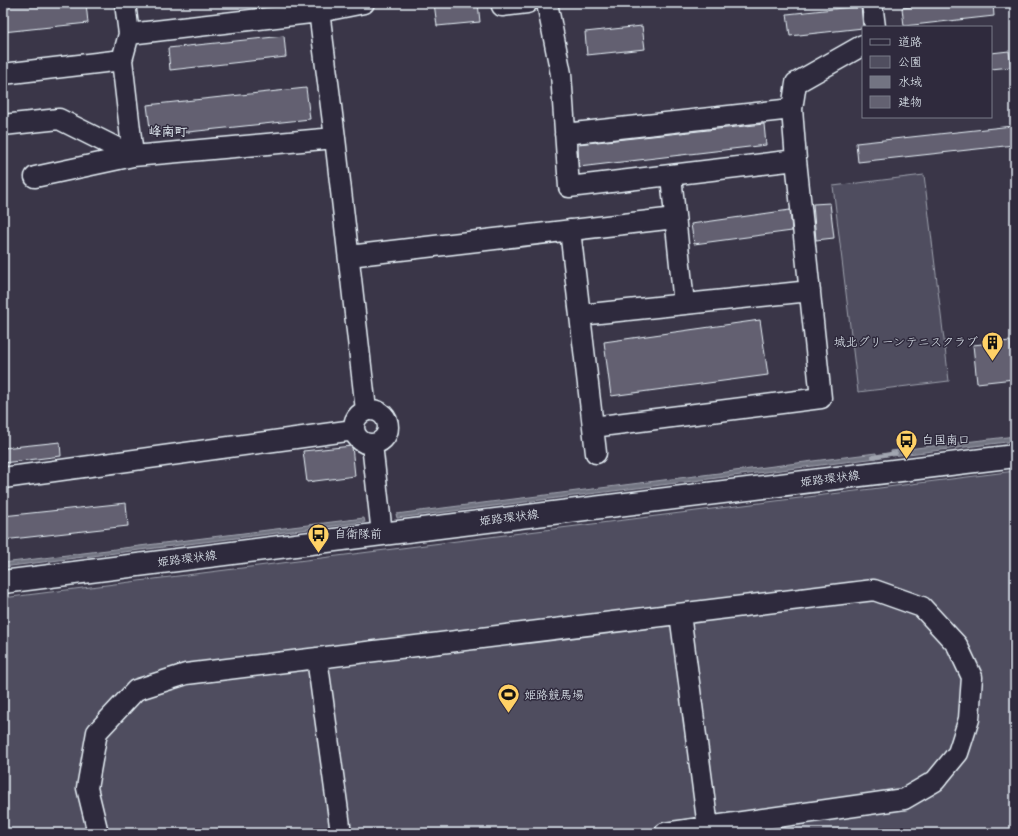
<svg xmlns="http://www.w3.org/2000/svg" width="1018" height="836" font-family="'Balsamiq Sans','Klee One',sans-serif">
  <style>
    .green { fill: #504e5f; stroke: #9ca0ac }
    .water { fill: #737482; stroke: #a2a6b1 }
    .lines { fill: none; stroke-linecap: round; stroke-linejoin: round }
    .stream { stroke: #a2a6b1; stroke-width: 4 }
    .building { fill: #636171; stroke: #e8f1f8 }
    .minor-casing { stroke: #e8f1f8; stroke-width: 23 }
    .major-casing { stroke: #e8f1f8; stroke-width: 25 }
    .minor { stroke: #2f2a3d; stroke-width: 20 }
    .major { stroke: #2f2a3d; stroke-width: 22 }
    .labels { text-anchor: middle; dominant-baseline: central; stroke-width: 3; stroke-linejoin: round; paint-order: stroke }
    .poi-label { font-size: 12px; fill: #e8f1f8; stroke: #2f2a3d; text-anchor: start }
    .street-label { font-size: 12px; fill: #e8f1f8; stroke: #2f2a3d }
    .neighbourhood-label { font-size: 13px; font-weight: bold; fill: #e8f1f8; stroke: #2f2a3d }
  </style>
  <rect width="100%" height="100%" fill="#3a3648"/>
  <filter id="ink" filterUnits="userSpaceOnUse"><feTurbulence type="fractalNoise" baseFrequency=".025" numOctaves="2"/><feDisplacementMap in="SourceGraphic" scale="8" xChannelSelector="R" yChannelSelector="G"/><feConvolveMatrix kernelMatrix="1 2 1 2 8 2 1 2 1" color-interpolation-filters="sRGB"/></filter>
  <g filter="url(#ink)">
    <!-- green -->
    <path class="green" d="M924 175 949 381 858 392 833 186Z
      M1015 471V833H3V598Z"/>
    <!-- water -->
    <path class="water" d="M1015 436V441L892 456 891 451Z
      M876 453 877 458 397 518 396 514Z
      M364 518 365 522 3 567V563Z"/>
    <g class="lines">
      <!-- stream -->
      <path class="stream" d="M873 457 896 453"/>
    </g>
    <!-- building -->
    <path class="building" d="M3 3H86L88 23 3 32Z
      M434 3H478L480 22 437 26Z
      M947 3H993L994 16 904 26 902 8Z
      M861 6 863 28 790 36 787 14Z
      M642 26 645 49 587 55 585 32Z
      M284 36 286 57 170 70 168 48Z
      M1009 51 1011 67 991 69V53Z
      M306 88 310 119 151 136 147 105Z
      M764 124 766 145 579 167 578 144Z
      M1012 126 1014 145 858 162 856 143Z
      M830 203 834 238 816 240 813 204Z
      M790 210 792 231 694 244 691 224Z
      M760 320 768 375 611 396 604 342Z
      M1010 341 1014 379 977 383 973 345Z
      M60 442 61 456 3 463V448Z
      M352 446 355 476 307 482 303 451Z
      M126 503 128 526 3 540V516Z"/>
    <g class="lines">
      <defs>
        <path id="minor" d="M125 3 129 34
          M318 3 335 138 366 410
          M501 3 502 6 527 3
          M547 3 561 74 569 187 796 160
          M872 3 875 27
          M3 74 122 60 129 34 319 12 364 3
          M3 125 59 119 133 156 335 138
          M565 134 792 109
          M671 176 684 304
          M35 177 133 156 122 60
          M570 230 593 427
          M349 256 675 218
          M580 315 810 291
          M354 427a17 17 0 1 1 34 0a17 17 0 1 1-34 0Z
          M372 444 382 534
          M596 453 593 427 821 398 796 160 792 109 796 83 863 45
          M3 478 354 430
          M680 614 708 827
          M317 658 341 833
          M98 833 87 788 97 732 136 690 186 674 874 590 922 607 957 645 972 677 969 719 958 753 935 781 904 799 665 833"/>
        <path id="major" d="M3 582 382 534 1015 456"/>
      </defs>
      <!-- minor casing -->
      <use href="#minor" class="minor-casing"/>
      <!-- major casing -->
      <use href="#major" class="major-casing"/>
      <!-- minor -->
      <use href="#minor" class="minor"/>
      <!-- major -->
      <use href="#major" class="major"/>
    </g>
  </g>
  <!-- icons -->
  <defs>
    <symbol id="building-pin" viewBox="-11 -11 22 30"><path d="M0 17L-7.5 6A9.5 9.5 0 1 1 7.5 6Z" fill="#ffd166" stroke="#2f2a3d"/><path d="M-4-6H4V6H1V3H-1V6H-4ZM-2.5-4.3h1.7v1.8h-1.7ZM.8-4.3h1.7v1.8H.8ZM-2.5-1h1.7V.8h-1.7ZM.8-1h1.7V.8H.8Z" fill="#111"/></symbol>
    <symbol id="bus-pin" viewBox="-11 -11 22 30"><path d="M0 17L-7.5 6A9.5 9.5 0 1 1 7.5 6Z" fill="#ffd166" stroke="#2f2a3d"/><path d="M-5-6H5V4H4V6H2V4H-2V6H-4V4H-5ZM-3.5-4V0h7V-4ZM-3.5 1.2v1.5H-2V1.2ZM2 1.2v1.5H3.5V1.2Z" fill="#111"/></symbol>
    <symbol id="stadium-pin" viewBox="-11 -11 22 30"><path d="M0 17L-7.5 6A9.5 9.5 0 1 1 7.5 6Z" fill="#ffd166" stroke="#2f2a3d"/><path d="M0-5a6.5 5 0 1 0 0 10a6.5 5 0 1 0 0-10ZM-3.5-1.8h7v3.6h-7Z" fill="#111"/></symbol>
  </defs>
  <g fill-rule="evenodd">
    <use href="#building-pin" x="980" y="330" width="25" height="34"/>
    <use href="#bus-pin" x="894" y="428" width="25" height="34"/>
    <use href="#bus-pin" x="306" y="522" width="25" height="34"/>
    <use href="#stadium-pin" x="496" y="682" width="25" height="34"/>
  </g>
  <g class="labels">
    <!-- poi labels -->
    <g class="poi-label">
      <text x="978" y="342" text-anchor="end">城北グリーンテニスクラブ</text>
      <text x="922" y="440">白国南口</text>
      <text x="334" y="534">自衛隊前</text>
      <text x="524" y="695">姫路競馬場</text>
    </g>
    <!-- street labels -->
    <g class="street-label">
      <text transform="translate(830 479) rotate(-7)">姫路環状線</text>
      <text transform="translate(509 518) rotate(-7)">姫路環状線</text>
      <text transform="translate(187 559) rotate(-7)">姫路環状線</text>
    </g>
    <!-- neighbourhood labels -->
    <g class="neighbourhood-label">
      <text x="168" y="132">峰南町</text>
    </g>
  </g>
  <!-- margin -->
  <rect width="1018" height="836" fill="none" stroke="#2f2a3d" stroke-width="16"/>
  <rect x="8" y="8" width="1002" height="820" fill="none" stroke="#e8f1f8" stroke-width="1.5" filter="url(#ink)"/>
  <!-- legend -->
  <rect x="862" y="26" width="130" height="92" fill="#2f2a3d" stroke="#797a88"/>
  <rect x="870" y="39" width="20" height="6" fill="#2f2a3d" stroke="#797a88"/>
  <text x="898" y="46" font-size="12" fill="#e8f1f8">道路</text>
  <rect x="870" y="56" width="20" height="12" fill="#504e5f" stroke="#797a88"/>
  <text x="898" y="66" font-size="12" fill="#e8f1f8">公園</text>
  <rect x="870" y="76" width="20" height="12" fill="#737482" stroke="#797a88"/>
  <text x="898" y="86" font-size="12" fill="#e8f1f8">水域</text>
  <rect x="870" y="96" width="20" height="12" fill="#636171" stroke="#797a88"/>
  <text x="898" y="106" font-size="12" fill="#e8f1f8">建物</text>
</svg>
